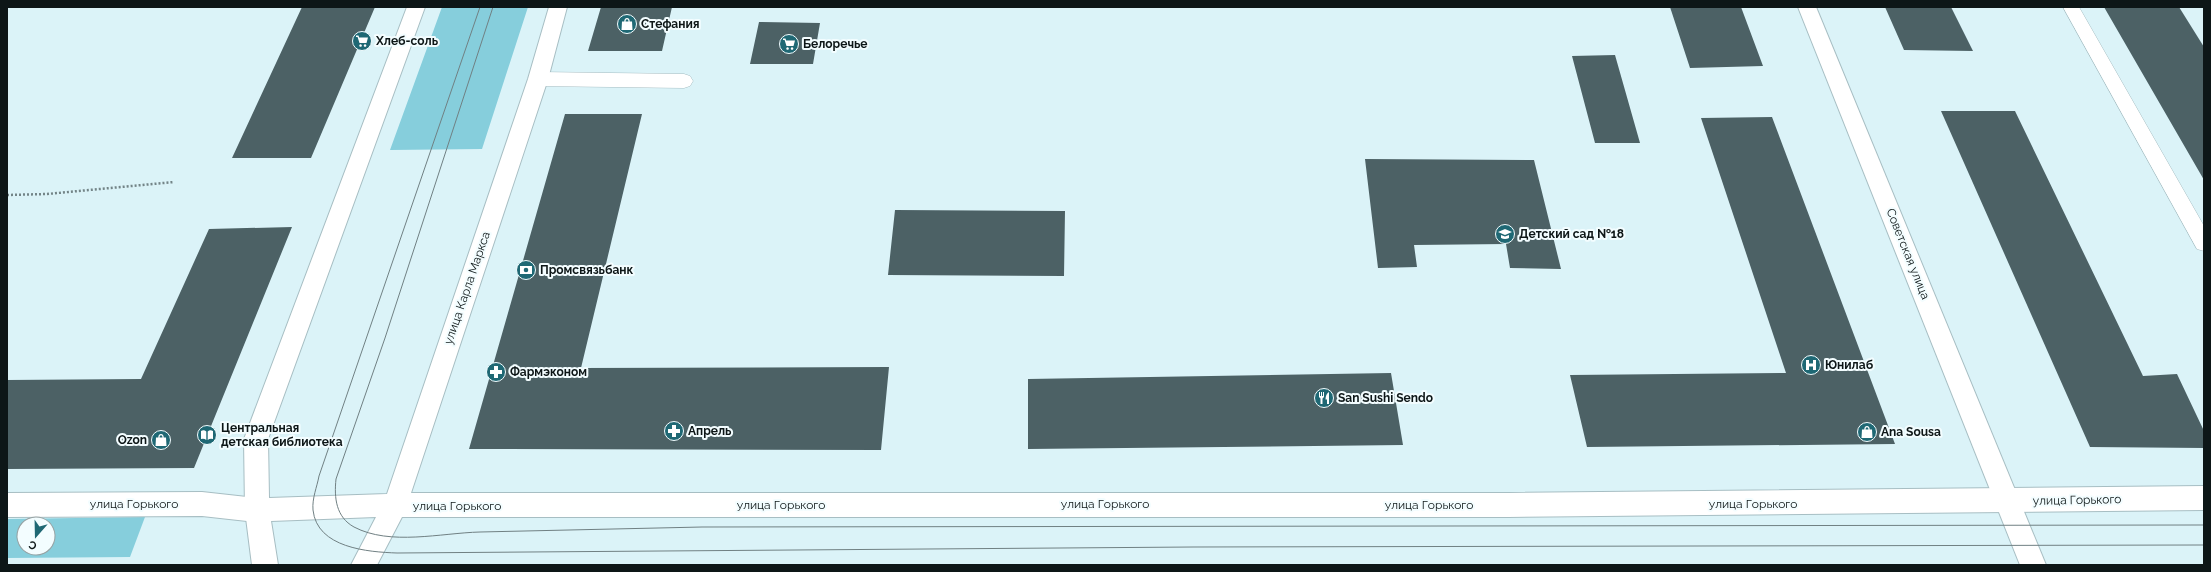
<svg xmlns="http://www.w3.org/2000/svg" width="2211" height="572" font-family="Raleway,sans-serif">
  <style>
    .green { fill: #86cedc; fill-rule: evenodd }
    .building { fill: #4c6165 }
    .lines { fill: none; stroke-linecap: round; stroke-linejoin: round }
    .service-casing { stroke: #a7bec3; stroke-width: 1 }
    .minor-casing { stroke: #a7bec3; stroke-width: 2 }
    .tertiary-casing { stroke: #a7bec3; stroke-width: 2 }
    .secondary-casing { stroke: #a7bec3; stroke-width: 2 }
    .path { stroke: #738487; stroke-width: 2.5; stroke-dasharray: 2 2; stroke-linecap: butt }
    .service { fill: #fff; fill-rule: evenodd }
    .minor { fill: #fff; fill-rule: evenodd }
    .tertiary { fill: #fff; fill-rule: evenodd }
    .secondary { fill: #fff; fill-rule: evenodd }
    .tram { stroke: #708083; stroke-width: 1 }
    .labels { text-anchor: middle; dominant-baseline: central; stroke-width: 4; stroke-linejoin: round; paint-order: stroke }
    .poi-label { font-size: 12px; font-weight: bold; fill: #0d1617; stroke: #f3fdff; text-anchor: start }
    .street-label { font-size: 12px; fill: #0d1617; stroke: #f3fdff }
  </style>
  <rect width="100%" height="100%" fill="#dbf3f8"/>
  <!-- green -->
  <path class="green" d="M442 7H528L482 149 390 150Z
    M145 517 130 557 7 558V519ZM24 524H48V548H24Z"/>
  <!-- building -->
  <path class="building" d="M302 7H375L311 158H232Z
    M601 7H672L662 51H588Z
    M1670 7H1741L1763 66 1690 68Z
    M1885 7H1951L1973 51 1904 50Z
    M2104 7H2179L2204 47V180Z
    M759 22 820 23 813 64H750Z
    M1615 55 1640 143H1595L1572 56Z
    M1941 111H2015L2143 376 2177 374 2204 431V448L2090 447Z
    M565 114H642L581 368 889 367 881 450 469 449Z
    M1772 117 1895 444 1587 447 1570 375 1786 373 1701 118Z
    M1365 159 1534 160 1561 269 1510 268 1506 244 1414 245 1417 267 1378 268Z
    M895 210 1065 211 1064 276 888 275Z
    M292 227 194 468 7 469V380L141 379 209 229Z
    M1391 373 1403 445 1028 449V379Z"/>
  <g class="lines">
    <defs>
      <path id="service" d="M2063 7H2079L2204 226V251L2197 249Z
        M538 72 684 74 690 76 693 81 690 86 684 88 538 86 532 84 529 79 532 74Z"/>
      <path id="minor" d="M1798 7H1816L2046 565H2020Z"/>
      <path id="tertiary" d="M202 492 257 498 266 502 269 510 266 518 257 522 202 516 7 517V493Z"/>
      <path id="secondary" d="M407 7H425L268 439 269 498 387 494 528 79 549 7H567L548 79 411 493H1508L2204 486V510L1508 517H402L377 565H351L376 517 271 521 278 565H252L245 510 244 439Z"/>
    </defs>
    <!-- service casing -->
    <use href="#service" class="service-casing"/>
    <!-- minor casing -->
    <use href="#minor" class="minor-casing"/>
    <!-- tertiary casing -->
    <use href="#tertiary" class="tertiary-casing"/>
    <!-- secondary casing -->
    <use href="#secondary" class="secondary-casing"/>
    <!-- path -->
    <path class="path" d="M7 195 47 194 174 182"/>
    <!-- service -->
    <use href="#service" class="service"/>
    <!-- minor -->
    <use href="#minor" class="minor"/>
    <!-- tertiary -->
    <use href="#tertiary" class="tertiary"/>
    <!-- secondary -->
    <use href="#secondary" class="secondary"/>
    <!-- tram -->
    <path class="tram" d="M480 7 319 476C317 487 312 498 313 510 317 548 368 552 397 553L1193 547 2204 545
      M493 7 385 338 336 479C334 498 336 517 354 527 390 546 441 533 480 532 554 530 628 529 702 527L2204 525"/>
  </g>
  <!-- icons -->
  <defs>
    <symbol id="shop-disc" viewBox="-11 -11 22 22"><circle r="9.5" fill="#1f6874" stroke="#f3fdff"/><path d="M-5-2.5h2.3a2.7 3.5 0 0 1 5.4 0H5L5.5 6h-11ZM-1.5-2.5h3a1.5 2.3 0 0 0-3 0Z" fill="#fff"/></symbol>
    <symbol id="supermarket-disc" viewBox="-11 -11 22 22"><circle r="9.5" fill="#1f6874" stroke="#f3fdff"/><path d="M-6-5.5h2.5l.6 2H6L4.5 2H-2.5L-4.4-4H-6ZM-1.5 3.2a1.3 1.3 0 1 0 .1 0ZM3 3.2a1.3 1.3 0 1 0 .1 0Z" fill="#fff"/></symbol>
    <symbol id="school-disc" viewBox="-11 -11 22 22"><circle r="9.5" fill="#1f6874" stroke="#f3fdff"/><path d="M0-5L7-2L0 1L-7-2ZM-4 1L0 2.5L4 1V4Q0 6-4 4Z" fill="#fff"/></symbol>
    <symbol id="bank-disc" viewBox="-11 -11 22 22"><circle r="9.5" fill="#1f6874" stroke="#f3fdff"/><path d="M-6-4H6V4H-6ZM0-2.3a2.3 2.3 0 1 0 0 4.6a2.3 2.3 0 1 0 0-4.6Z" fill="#fff"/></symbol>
    <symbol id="hospital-disc" viewBox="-11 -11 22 22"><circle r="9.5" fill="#1f6874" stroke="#f3fdff"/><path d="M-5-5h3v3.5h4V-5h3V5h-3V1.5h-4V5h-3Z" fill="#fff"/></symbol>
    <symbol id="pharmacy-disc" viewBox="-11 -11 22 22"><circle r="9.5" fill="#1f6874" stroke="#f3fdff"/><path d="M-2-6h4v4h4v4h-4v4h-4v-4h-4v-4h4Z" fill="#fff"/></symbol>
    <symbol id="restaurant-disc" viewBox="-11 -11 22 22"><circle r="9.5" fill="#1f6874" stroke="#f3fdff"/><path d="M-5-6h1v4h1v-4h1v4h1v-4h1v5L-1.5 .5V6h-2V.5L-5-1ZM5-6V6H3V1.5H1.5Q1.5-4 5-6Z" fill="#fff"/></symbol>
    <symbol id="library-disc" viewBox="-11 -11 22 22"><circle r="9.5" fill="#1f6874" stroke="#f3fdff"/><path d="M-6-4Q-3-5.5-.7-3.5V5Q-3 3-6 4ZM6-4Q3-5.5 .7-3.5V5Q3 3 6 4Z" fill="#fff"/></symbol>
  </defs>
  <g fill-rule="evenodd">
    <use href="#shop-disc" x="616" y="13" width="22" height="22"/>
    <use href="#supermarket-disc" x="351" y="30" width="22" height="22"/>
    <use href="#supermarket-disc" x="778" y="33" width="22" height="22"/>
    <use href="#school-disc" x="1494" y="223" width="22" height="22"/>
    <use href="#bank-disc" x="515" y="259" width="22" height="22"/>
    <use href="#hospital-disc" x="1800" y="354" width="22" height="22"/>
    <use href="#pharmacy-disc" x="485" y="361" width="22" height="22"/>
    <use href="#restaurant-disc" x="1313" y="387" width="22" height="22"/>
    <use href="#pharmacy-disc" x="663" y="420" width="22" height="22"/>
    <use href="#shop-disc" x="1856" y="421" width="22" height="22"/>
    <use href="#library-disc" x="196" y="424" width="22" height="22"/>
    <use href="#shop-disc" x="150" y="429" width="22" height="22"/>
  </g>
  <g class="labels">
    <!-- poi labels -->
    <g class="poi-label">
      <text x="641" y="24">Стефания</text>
      <text x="376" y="41">Хлеб-соль</text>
      <text x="803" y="44">Белоречье</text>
      <text x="1519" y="234">Детский сад №18</text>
      <text x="540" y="270">Промсвязьбанк</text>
      <text x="1825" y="365">Юнилаб</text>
      <text x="510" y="372">Фармэконом</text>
      <text x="1338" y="398">San Sushi Sendo</text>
      <text x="221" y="428">Центральная<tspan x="221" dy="14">детская библиотека</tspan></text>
      <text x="688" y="431">Апрель</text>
      <text x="1881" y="432">Ana Sousa</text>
      <text x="147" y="440" text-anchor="end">Ozon</text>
    </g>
    <!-- street labels -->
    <g class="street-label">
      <text transform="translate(1908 254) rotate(68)">Советская улица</text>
      <text transform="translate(467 288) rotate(-71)">улица Карла Маркса</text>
      <text transform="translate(2077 500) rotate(-1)">улица Горького</text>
      <text x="134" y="504">улица Горького</text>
      <text x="1105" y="504">улица Горького</text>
      <text x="1753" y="504">улица Горького</text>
      <text x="781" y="505">улица Горького</text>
      <text x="1429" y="505">улица Горького</text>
      <text x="457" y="506">улица Горького</text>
    </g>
  </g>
  <!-- border -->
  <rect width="2211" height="572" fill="none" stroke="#0d1617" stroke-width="16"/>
  <!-- north arrow -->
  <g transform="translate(36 536) rotate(200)"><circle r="19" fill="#f3fdff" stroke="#97a1a2"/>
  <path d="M0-3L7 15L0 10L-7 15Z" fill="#1f6874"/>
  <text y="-6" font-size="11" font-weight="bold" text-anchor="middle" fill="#0d1617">С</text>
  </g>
</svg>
